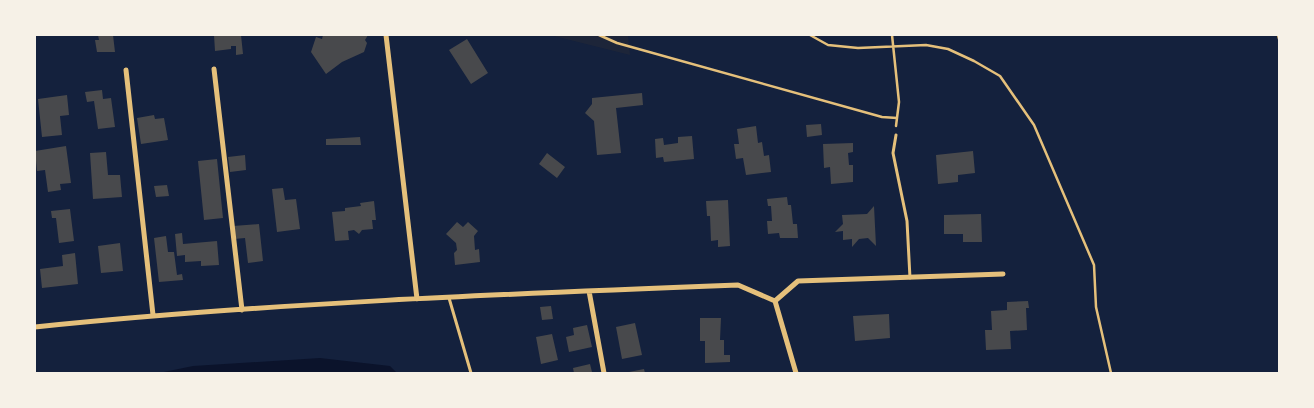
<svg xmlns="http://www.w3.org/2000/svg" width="1314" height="408" font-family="Ubuntu,sans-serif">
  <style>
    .green { fill: #1d2539 }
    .water { fill: #0b132b }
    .building { fill: #48494c }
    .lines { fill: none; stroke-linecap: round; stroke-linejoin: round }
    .path { stroke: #e5c07b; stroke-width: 2.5 }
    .service { stroke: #e5c07b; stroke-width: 3 }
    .minor { stroke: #e5c07b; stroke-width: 5 }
  </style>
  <rect width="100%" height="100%" fill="#14213d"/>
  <!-- green -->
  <path class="green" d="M550 35H628L630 55Z"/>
  <!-- water -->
  <path class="water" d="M320 358 390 366 397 373H159L193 366Z"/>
  <!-- building -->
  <path class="building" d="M98 35H113L115 52H97L95 40H99Z
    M214 35H241L243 54 236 55V46H231V49L215 51Z
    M323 35H368L365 40 367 43 364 52 342 62 326 74 311 52 316 37 322 39Z
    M467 39 488 73 471 84 449 50Z
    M102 90 103 99 111 98 115 127 98 129 94 101 87 102 85 92Z
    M642 93 643 105 616 108 621 153 597 155 594 121 585 113 592 104V98Z
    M67 95 69 115 60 116 62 135 42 137 38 99Z
    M154 115 155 119 164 118 168 140 141 144 137 118Z
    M821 124 822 135 807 137 806 125Z
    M756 126 758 143 762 142 764 156 769 155 771 172 746 175 743 158 736 159 734 144H739L737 129Z
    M692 136 694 159 664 162 663 157 656 158 655 139 663 138 664 145 678 143V137Z
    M360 137 361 145H326V139Z
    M853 143V152L848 153 849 165H853V182L831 184 830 167 824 168 823 144Z
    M66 146 71 183 60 184 61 190 48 192 45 170 37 171 35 151Z
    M973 151 975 173 958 175V182L938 184 936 155Z
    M106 152 108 175H120L122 197 93 199 90 153Z
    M547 153 565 167 557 178 539 164Z
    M245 155 246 170 230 172 228 157Z
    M217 159 223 218 204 220 198 161Z
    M167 185 169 196 156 197 154 186Z
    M283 188 285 200 296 199 300 229 277 232 272 189Z
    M787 197 788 205H791L793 224H797L798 238H780L779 233 768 234 767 221H772L771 206H768L767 199Z
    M728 200 730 246 718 247V240L711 241 710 216H707L706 201Z
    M374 201 376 220H372L373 229 362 230 359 234 354 230 348 231 349 240 335 241 332 212 345 211V208L361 206 360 203Z
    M874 206 876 246 868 238 859 239 852 247V239L843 240V231L835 232 843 224 842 215 867 214Z
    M70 209 74 241 59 243 56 218H52L51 211Z
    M981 214 982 242H963V234H944V215Z
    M457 222 463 227 468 222 478 231 474 236 475 250 479 249 480 262 455 265 454 253 457 250 456 243 446 234Z
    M259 224 263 261 248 263 245 238 234 239 233 226Z
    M182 233 183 244 217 241 219 265 201 266V261L185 262V255L177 256 175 234Z
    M166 236 168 252H174L177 275 182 274 183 280 159 282 154 238Z
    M120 243 123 271 101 273 98 246Z
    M75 253 78 284 42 288 40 269 63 266 62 255Z
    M1028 301 1029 308H1026L1027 330 1010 331 1011 349 986 350 985 330H992L991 311 1007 310V302Z
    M551 306 553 319 542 320 540 307Z
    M889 314 890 338 855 341 853 316Z
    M700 318H721L720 340H724V355H730V362L705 363V341H700Z
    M635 323 642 355 622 359 616 327Z
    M587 325 592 347 569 352 566 337 574 335 573 328Z
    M552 334 558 360 541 364 536 337Z
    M590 364 592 372 574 373 573 368Z
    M644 369 645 373H629V372Z"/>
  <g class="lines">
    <!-- path -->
    <path class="path" d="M599 35 617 43 882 117 897 118
      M810 35 828 45 858 48 926 45 948 49 974 61 1000 76 1034 125 1094 265 1096 307 1111 373
      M892 35 899 102 896 126
      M1278 35 1279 39"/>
    <!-- service -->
    <path class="service" d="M896 135 893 153 907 221 910 278
      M449 298 471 373"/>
    <!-- minor -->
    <path class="minor" d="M386 35 417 299
      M214 69 242 310
      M126 70 153 315
      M589 291 604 373
      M775 301 796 373
      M35 327C268 303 503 294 738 285L775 301 798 281 1003 274"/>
  </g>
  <!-- border -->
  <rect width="1314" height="408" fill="none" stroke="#f6f1e7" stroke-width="72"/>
</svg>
